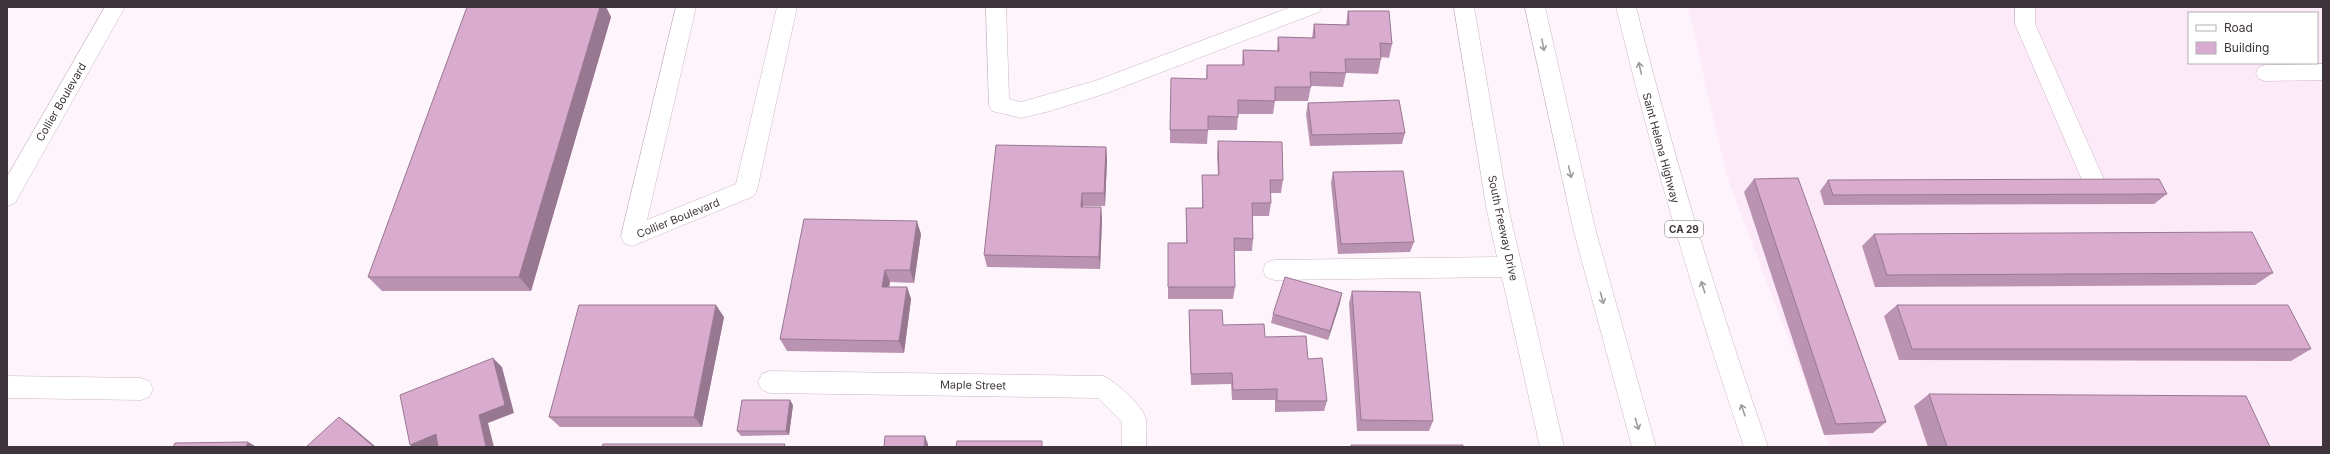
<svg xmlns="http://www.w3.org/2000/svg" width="2330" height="454" font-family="Inter,sans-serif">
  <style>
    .built { fill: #fdeaf8; fill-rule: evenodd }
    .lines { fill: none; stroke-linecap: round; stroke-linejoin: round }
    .minor-casing { stroke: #ccb5c7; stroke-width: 1 }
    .highway-casing { stroke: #ccb5c7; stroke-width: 1 }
    .minor { fill: #fff; fill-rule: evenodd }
    .highway { fill: #fff; fill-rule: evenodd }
    .wall { fill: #bb93b2 }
    .shaded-wall { fill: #987891 }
    .building { fill: #d9abcf; stroke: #987891 }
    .oneway { stroke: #9e9a9e }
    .labels { text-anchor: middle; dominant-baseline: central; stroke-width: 3; stroke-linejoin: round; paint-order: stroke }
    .shield { fill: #fff; stroke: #787276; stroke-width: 1 }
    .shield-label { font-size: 10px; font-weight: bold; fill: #3e353c }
    .street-label { font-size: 11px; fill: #3e353c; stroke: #fff }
  </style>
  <rect width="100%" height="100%" fill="#fef5fc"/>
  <!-- built -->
  <path class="built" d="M1688 7H2323V447H1829L1726 174ZM2189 13H2317V63H2189Z"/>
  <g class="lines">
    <defs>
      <path id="minor" d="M105 7H125L15 203 7 206V177Z
        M676 7H696L647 220 736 184 777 7H797L757 190 754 196 632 246 624 243 621 236Z
        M986 7H1006L1009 99 1021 102 1095 81 1291 7H1322L1319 12 1107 93 1050 111 1021 118 992 111 989 105Z
        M1454 7H1474L1509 211 1564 447H1540L1502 277 1274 280 1266 277 1263 270 1266 263 1274 260 1497 257 1487 211Z
        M2015 7H2035V24L2105 182 2102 188 2094 191 2086 188 2083 182 2015 24Z
        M2323 64V80L2266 81 2259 79 2256 73 2259 67 2266 65Z
        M770 371 1103 376C1114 380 1144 407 1146 419 1147 428 1146 438 1146 447H1122V422L1098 398 770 393 762 390 758 382 762 374Z
        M7 376 141 378 149 381 153 389 149 397 141 400 7 398Z"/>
      <path id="highway" d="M1525 7H1545L1595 228 1656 447H1632L1573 228Z
        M1616 7H1636C1673 156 1718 302 1768 447H1744C1695 302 1652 156 1616 7Z"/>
    </defs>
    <!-- minor casing -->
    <use href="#minor" class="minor-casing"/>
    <!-- highway casing -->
    <use href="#highway" class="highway-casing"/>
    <!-- minor -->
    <use href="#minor" class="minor"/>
    <!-- highway -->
    <use href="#highway" class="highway"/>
  </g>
  <!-- wall -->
  <path class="wall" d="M467 7H606L611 17 531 291H382L368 277Z
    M1348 11 1392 44 1389 58 1381 57V59L1378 74 1346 73 1343 87 1311 86 1308 101H1275L1273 114H1238L1237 130H1208L1207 144 1170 143V130L1206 79 1207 65H1242L1243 50 1277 51 1278 37 1312 38 1314 24 1346 25Z
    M1308 103 1405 133 1402 144 1310 146 1306 114Z
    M1218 141 1283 180 1281 193H1270L1271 203 1269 216H1252L1253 239 1252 251H1234L1235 287 1233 299H1168V243H1186V208H1202V175H1218L1217 155Z
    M1106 147 1107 160 1105 206H1083V207H1101L1102 220 1100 269 987 267 984 255Z
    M1333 172 1414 242 1410 252 1338 254 1331 183Z
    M1754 179 1886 422 1873 433 1824 435 1744 192Z
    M1828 180 2167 194 2154 204 1824 205 1820 191Z
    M921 234 914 283 890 282 889 287H907L911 299 904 353 787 351 780 339Z
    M1874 234 2273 273 2255 285 1875 287 1862 246Z
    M1352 291 1433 421 1429 431H1357L1349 303Z
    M1340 303 1328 340 1271 323 1273 314Z
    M1897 305 2311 349 2291 361 1899 360 1884 316Z
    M1189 310 1223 325 1265 337 1308 359 1327 401 1324 411 1275 412V400H1232L1231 384 1191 385 1189 321Z
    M724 317 702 427H560L549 417Z
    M1929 394 2270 447H1928L1914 406Z
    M793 405 789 435 741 436 737 431Z"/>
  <!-- shaded-wall -->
  <path class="shaded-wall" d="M600 7H606L611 17 531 291 519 277Z
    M1106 147 1107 160 1105 206 1104 193Z
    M1082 193 1083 206 1082 219 1081 207Z
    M1101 207 1102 220 1100 269 1099 257Z
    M917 221 921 234 914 283 910 270Z
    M885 270 890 282 887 299 882 287Z
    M907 287 911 299 904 353 899 341Z
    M1342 293 1340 303 1328 340 1330 331Z
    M716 305 724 317 702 427 694 417Z
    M493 358 502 367 514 413 488 423 494 447H486L479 415Z
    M790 400 793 405 789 435 786 431Z
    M339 417 350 425 376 447H374Z
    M436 434 446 442 436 447H413L410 445Z
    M925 436 928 444V447H924Z
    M248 442 257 447H246Z"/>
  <!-- building -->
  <path class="building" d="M467 7H600L519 277H368Z
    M1348 11H1389L1392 44 1380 43 1381 59H1345L1346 73 1310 72 1311 87H1275V101L1238 100V117L1208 116V130H1170L1171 78 1207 79V65H1244L1243 50 1279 51 1278 37 1315 38 1314 24 1349 25Z
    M1399 100 1405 133 1312 135 1308 103Z
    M1218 141 1282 142 1283 180H1270L1271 203H1252L1253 239 1234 238 1235 287H1168V243H1187L1186 208H1203L1202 175H1219Z
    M996 145 1106 147 1104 193H1082L1081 207H1101L1099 257 984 255Z
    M1403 171 1414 242 1341 244 1333 172Z
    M1798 178 1886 422 1836 424 1754 179Z
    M2159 179 2167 194 1833 195 1828 180Z
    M804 219 917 221 910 270H885L882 287H907L899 341 780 339Z
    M2252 232 2273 273 1887 275 1874 234Z
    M1285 277 1342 293 1330 331 1273 314Z
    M1352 291 1420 292 1433 421 1361 420Z
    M579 305H716L694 417H549Z
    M1897 305H2288L2311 349H1912Z
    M1189 310H1222L1223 325 1264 324 1265 337 1306 336 1308 359 1322 358 1327 401H1277V389L1233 390 1232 373 1191 374Z
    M493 358 505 405 479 415 486 447H438L436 434 410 445 400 395Z
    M1929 394 2246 396 2270 447H1947Z
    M742 400H790L786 431H737Z
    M339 417 374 447H306Z
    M885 436H925L924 447H935H884Z
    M957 441H1042V447H956Z
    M248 442 246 447H173L175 443Z
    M603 444H785L784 447H602Z
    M1351 445H1463V447H1351Z"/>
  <!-- one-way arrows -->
  <defs><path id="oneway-shaft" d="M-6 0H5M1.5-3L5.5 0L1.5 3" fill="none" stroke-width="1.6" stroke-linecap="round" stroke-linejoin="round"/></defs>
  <g class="oneway">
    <use href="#oneway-shaft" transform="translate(1543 45) rotate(79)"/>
    <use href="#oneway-shaft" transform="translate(1640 68) rotate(-103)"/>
    <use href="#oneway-shaft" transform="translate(1570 172) rotate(77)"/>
    <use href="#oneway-shaft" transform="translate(1703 287) rotate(-108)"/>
    <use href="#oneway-shaft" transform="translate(1602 298) rotate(75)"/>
    <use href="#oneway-shaft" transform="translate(1743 410) rotate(-109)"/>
    <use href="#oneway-shaft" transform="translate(1637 424) rotate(73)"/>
  </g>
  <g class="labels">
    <!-- shield labels -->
    <rect class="shield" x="1665" y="221" width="38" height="16" rx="3"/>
    <g class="shield-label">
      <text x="1684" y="229">CA 29</text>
    </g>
    <!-- street labels -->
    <g class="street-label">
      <text transform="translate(61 102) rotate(-60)">Collier Boulevard</text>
      <text transform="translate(1661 148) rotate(75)">Saint Helena Highway</text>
      <text transform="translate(678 218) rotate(-22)">Collier Boulevard</text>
      <text transform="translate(1503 228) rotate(78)">South Freeway Drive</text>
      <text transform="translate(973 385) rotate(1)">Maple Street</text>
    </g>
  </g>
  <!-- border -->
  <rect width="2330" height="454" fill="none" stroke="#3e353c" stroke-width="16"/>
  <!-- legend -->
  <rect x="2188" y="12" width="130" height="52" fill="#ffffff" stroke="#b2aeb1"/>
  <rect x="2196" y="25" width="20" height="6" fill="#ffffff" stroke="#b2aeb1"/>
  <text x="2224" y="32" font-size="12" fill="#3e353c">Road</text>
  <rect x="2196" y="42" width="20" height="12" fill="#d9abcf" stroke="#b2aeb1"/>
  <text x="2224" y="52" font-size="12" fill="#3e353c">Building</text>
</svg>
